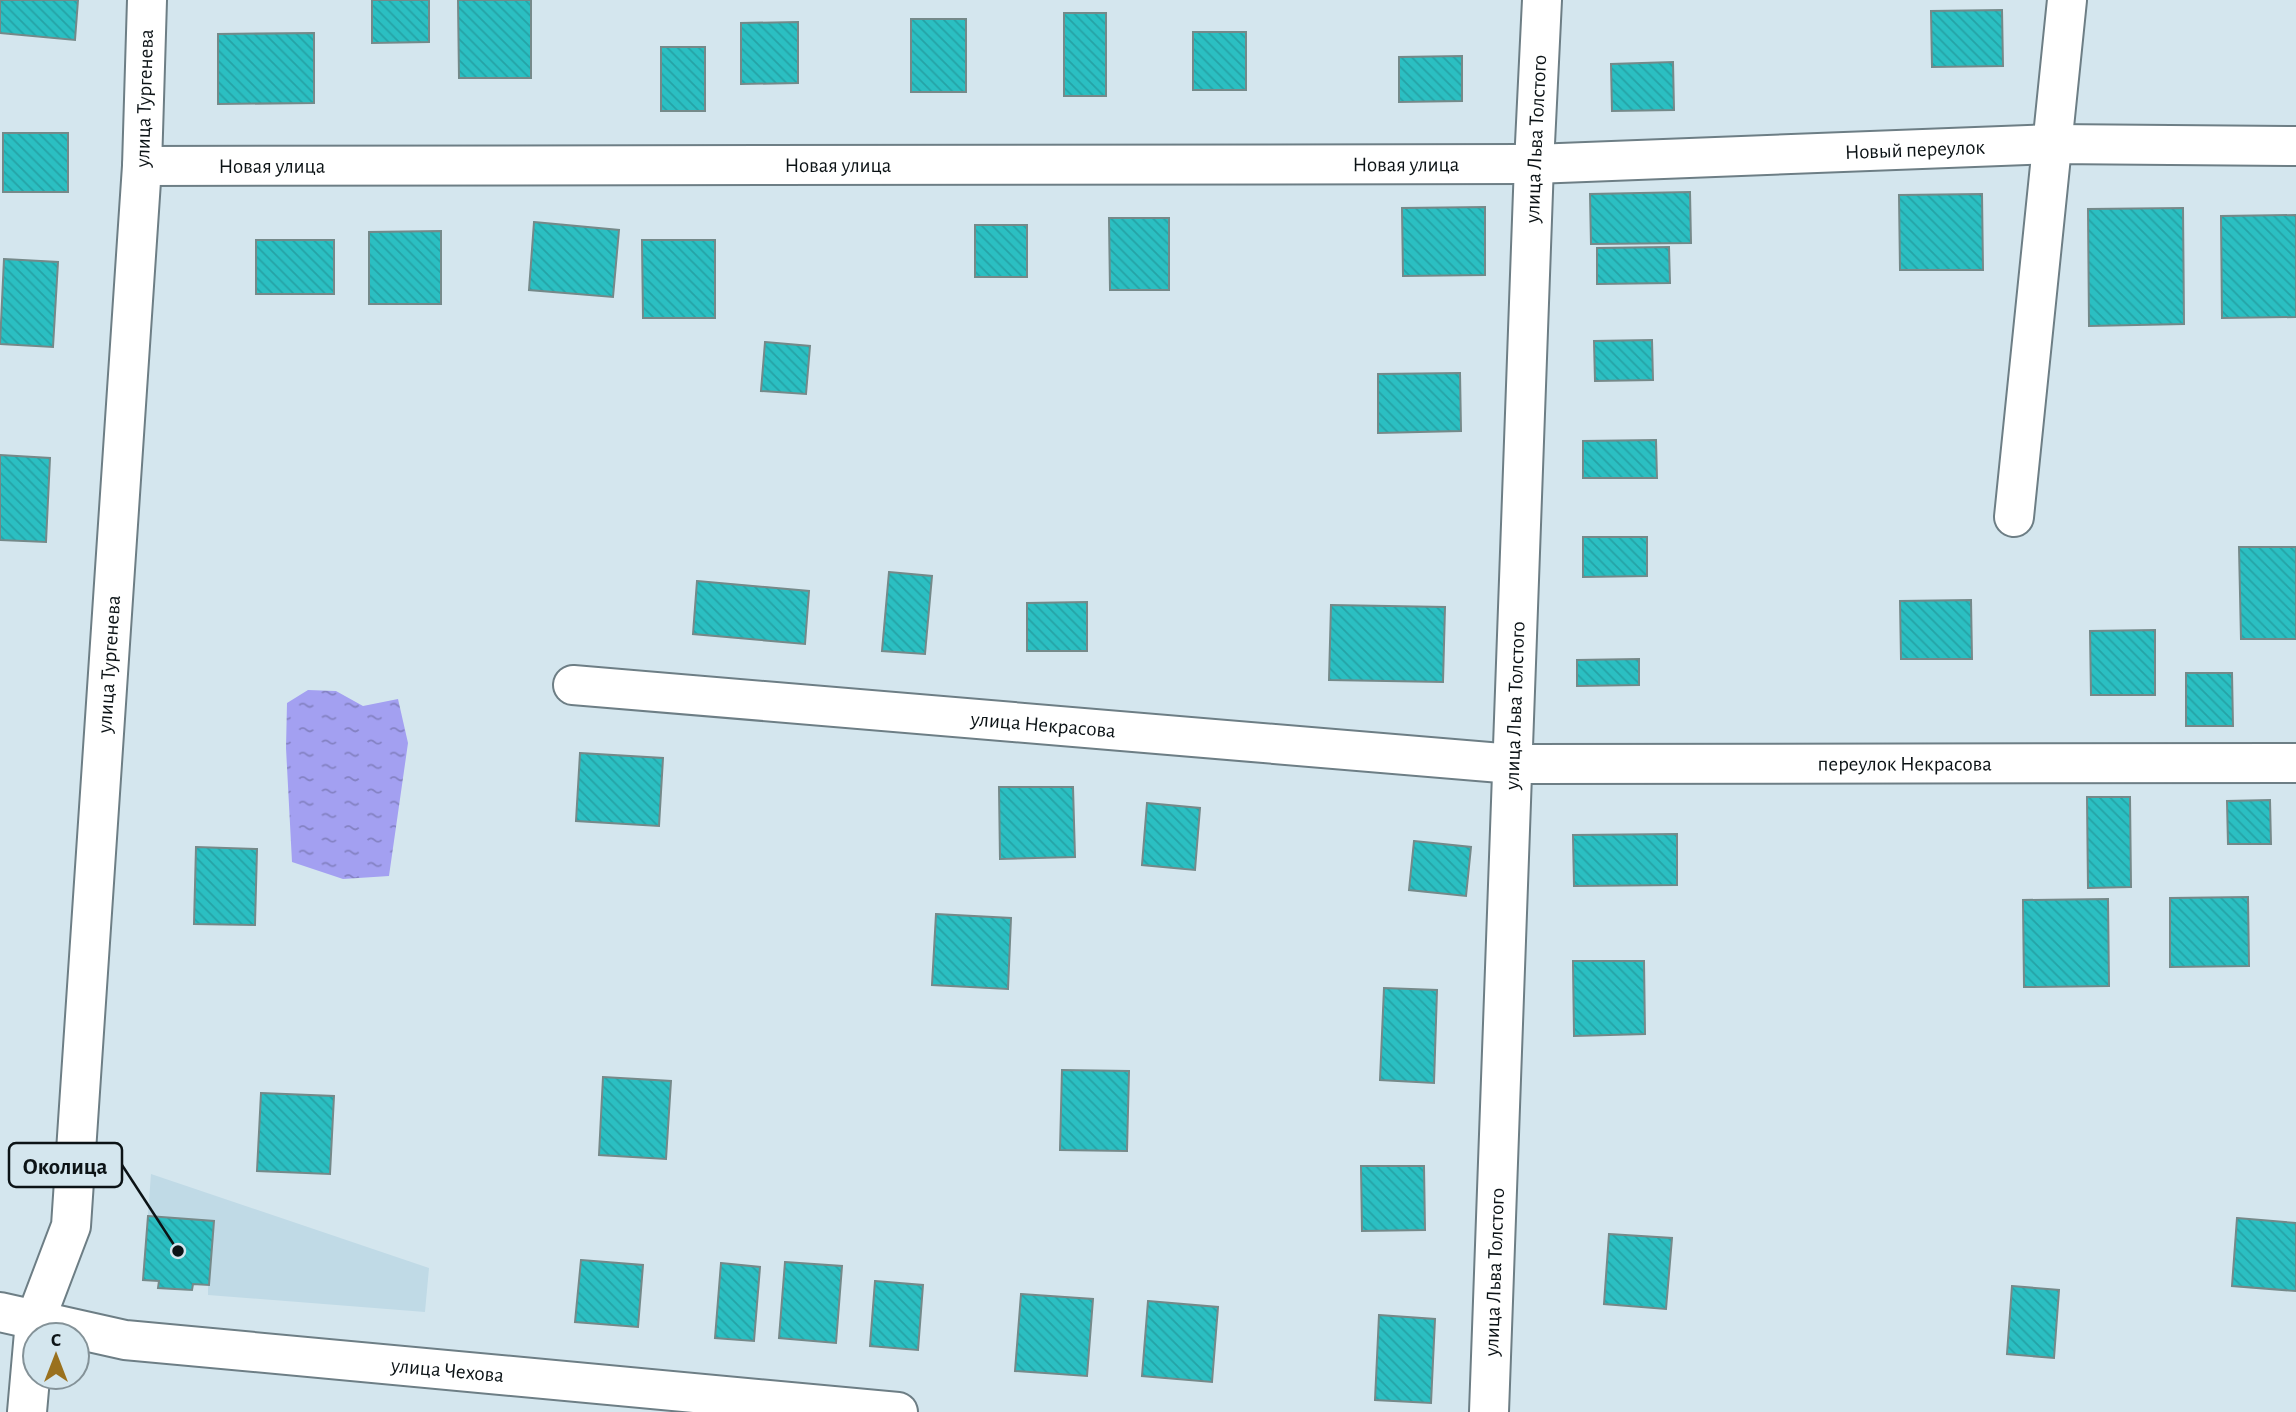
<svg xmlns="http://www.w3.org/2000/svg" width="2296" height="1412" font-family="'Alegreya Sans',sans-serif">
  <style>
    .built { fill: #c0dae6 }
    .water { fill: url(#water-ripples) }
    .building { fill: url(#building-back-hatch); stroke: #758989; stroke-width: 2 }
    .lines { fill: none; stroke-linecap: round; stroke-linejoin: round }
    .minor-casing { stroke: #6d7e85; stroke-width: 42 }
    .minor { stroke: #fff; stroke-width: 38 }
    .labels { text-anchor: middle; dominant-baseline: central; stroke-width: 7; stroke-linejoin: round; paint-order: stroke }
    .street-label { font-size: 21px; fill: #0c1316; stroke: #d4e6ee }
    .leader { fill: none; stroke: #0c1316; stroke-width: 2.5 }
    .callout-dot { fill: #0c1316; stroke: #d4e6ee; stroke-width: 2.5 }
    .callout { fill: #d4e6ee; stroke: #0c1316; stroke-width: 2.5 }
    .callout-label { font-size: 23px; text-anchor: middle; font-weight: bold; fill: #0c1316 }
  </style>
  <defs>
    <pattern id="water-ripples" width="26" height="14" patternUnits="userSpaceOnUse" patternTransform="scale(1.75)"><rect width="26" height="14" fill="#a3a0f1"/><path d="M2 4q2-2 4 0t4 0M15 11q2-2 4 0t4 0" fill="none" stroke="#8381c2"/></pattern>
    <pattern id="building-back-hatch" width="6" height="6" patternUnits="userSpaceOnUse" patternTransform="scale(1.75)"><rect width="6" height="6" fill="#2bbfc2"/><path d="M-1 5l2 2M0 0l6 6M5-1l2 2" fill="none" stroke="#25a3a6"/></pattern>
  </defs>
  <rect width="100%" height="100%" fill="#d4e6ee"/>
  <!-- built -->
  <path class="built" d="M151 1174 429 1268 425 1312 208 1295V1285L193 1284 192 1290 158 1288V1281L143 1280Z"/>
  <!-- water -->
  <path class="water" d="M308 690 336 691 363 706 398 699 408 743 389 876 343 879 292 862 286 748 287 703Z"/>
  <!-- building -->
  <path class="building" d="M0 0H78L75 40 0 33Z
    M372 0H429V42L372 43Z
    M458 0H531V78H459Z
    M2002 10 2003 66 1932 67 1931 11Z
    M1064 13H1106V96H1064Z
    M911 19H966V92H911Z
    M798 22V83L741 84V23Z
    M1193 32H1246V90H1193Z
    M314 33V103L218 104V34Z
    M661 47H705V111H661Z
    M1462 56V101L1399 102V57Z
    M1673 62 1674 110 1612 111 1611 64Z
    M3 133H68V192H3Z
    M1690 192 1691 243 1591 244 1590 194Z
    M1982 194 1983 270H1900L1899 195Z
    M1485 207V275L1403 276 1402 208Z
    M2183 208 2184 324 2089 326 2088 209Z
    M2296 215V317L2222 318 2221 216Z
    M1109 218H1169V290H1110Z
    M534 222 619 230 613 297 529 290Z
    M975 225H1027V277H975Z
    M441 231V304H369V232Z
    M256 240H334V294H256Z
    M642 240H715V318H643Z
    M1669 247 1670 283 1597 284V248Z
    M4 259 58 262 53 347 0 344Z
    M1652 340 1653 380 1595 381 1594 341Z
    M765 342 810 346 806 394 761 391Z
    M1460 373 1461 431 1378 433V374Z
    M1656 440 1657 478H1583V441Z
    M0 455 50 458 46 542 0 540Z
    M1583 537H1647V576L1583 577Z
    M2239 547H2296V639H2241Z
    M889 572 932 576 925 654 882 651Z
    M697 581 809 591 805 644 693 634Z
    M1971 600 1972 659H1901L1900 601Z
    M1087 602V651H1027V603Z
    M1331 605 1445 607 1443 682 1329 680Z
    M2155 630V695H2091L2090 631Z
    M1639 659V685L1577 686V660Z
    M2186 673H2232L2233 726H2186Z
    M580 753 663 758 659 826 576 821Z
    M999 787H1073L1075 857 1000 859Z
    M2087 797H2130L2131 887 2088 888Z
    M2270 800 2271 844H2228L2227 801Z
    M1147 803 1200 808 1195 870 1142 865Z
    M1677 834V885L1574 886 1573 835Z
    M1414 841 1471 847 1466 896 1409 890Z
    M196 847 257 849 255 925 194 924Z
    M2248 897 2249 966 2170 967V898Z
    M2108 899 2109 986 2024 987 2023 900Z
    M936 914 1011 918 1008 989 932 985Z
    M1573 961H1644L1645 1034 1574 1036Z
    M1384 988 1437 990 1434 1083 1380 1080Z
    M1062 1070 1129 1071 1127 1151 1060 1150Z
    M603 1077 671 1081 666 1159 599 1155Z
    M261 1093 334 1096 330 1174 257 1171Z
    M1361 1166H1424L1425 1230 1362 1231Z
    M148 1216 214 1221 209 1285 193 1284 192 1290 158 1288 159 1281 143 1280Z
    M2237 1218 2296 1223V1291L2232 1286Z
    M1609 1234 1672 1238 1666 1309 1604 1304Z
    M581 1260 643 1265 638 1327 575 1322Z
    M785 1262 842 1266 836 1343 779 1338Z
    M721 1263 760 1267 754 1341 715 1338Z
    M875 1281 923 1285 918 1350 870 1346Z
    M2012 1286 2059 1290 2054 1358 2007 1354Z
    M1021 1294 1093 1299 1087 1376 1015 1371Z
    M1148 1301 1218 1307 1212 1382 1142 1376Z
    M1379 1315 1435 1319 1431 1403 1375 1400Z"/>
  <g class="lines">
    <defs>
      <g id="minor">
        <path id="s1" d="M142 166 1534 164 2053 144 2296 146"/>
        <path d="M2014 517 2067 0"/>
        <path id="s2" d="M573 685 1513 764 2296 763"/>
        <path id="s3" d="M0 1312 125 1340 898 1412"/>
        <path id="s4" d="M27 1412 35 1321 71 1226 142 166 147 0"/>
        <path id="s5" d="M1489 1412 1534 164 1542 0"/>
      </g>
    </defs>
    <!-- minor casing -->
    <use href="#minor" class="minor-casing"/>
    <!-- minor -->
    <use href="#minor" class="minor"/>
  </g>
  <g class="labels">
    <!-- street labels -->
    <g class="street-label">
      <text stroke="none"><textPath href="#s4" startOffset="1323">улица Тургенева</textPath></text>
      <text stroke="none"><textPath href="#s5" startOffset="1274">улица Льва Толстого</textPath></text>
      <text stroke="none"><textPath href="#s1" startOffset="1773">Новый переулок</textPath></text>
      <text stroke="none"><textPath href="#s1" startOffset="1264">Новая улица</textPath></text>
      <text stroke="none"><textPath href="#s1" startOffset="696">Новая улица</textPath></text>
      <text stroke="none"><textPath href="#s1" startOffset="130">Новая улица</textPath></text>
      <text stroke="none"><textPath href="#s4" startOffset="756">улица Тургенева</textPath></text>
      <text stroke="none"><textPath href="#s5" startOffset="707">улица Льва Толстого</textPath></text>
      <text stroke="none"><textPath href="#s2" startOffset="472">улица Некрасова</textPath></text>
      <text stroke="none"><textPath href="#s2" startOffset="1335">переулок Некрасова</textPath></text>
      <text stroke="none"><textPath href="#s5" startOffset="140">улица Льва Толстого</textPath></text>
      <text stroke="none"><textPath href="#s3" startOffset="452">улица Чехова</textPath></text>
    </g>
  </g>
  <!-- callouts -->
  <path class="leader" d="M178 1251L122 1165"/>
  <circle class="callout-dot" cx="178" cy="1251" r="7"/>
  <rect class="callout" x="9" y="1143" width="113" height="44" rx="7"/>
  <g class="callout-label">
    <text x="65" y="1174">Околица</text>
  </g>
  <!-- north arrow -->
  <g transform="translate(56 1356)"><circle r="33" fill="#d4e6ee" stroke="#849298" stroke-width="2"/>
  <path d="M0-5L12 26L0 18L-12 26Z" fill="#9a711e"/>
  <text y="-10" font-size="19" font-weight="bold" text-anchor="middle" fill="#0c1316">С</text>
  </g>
</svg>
